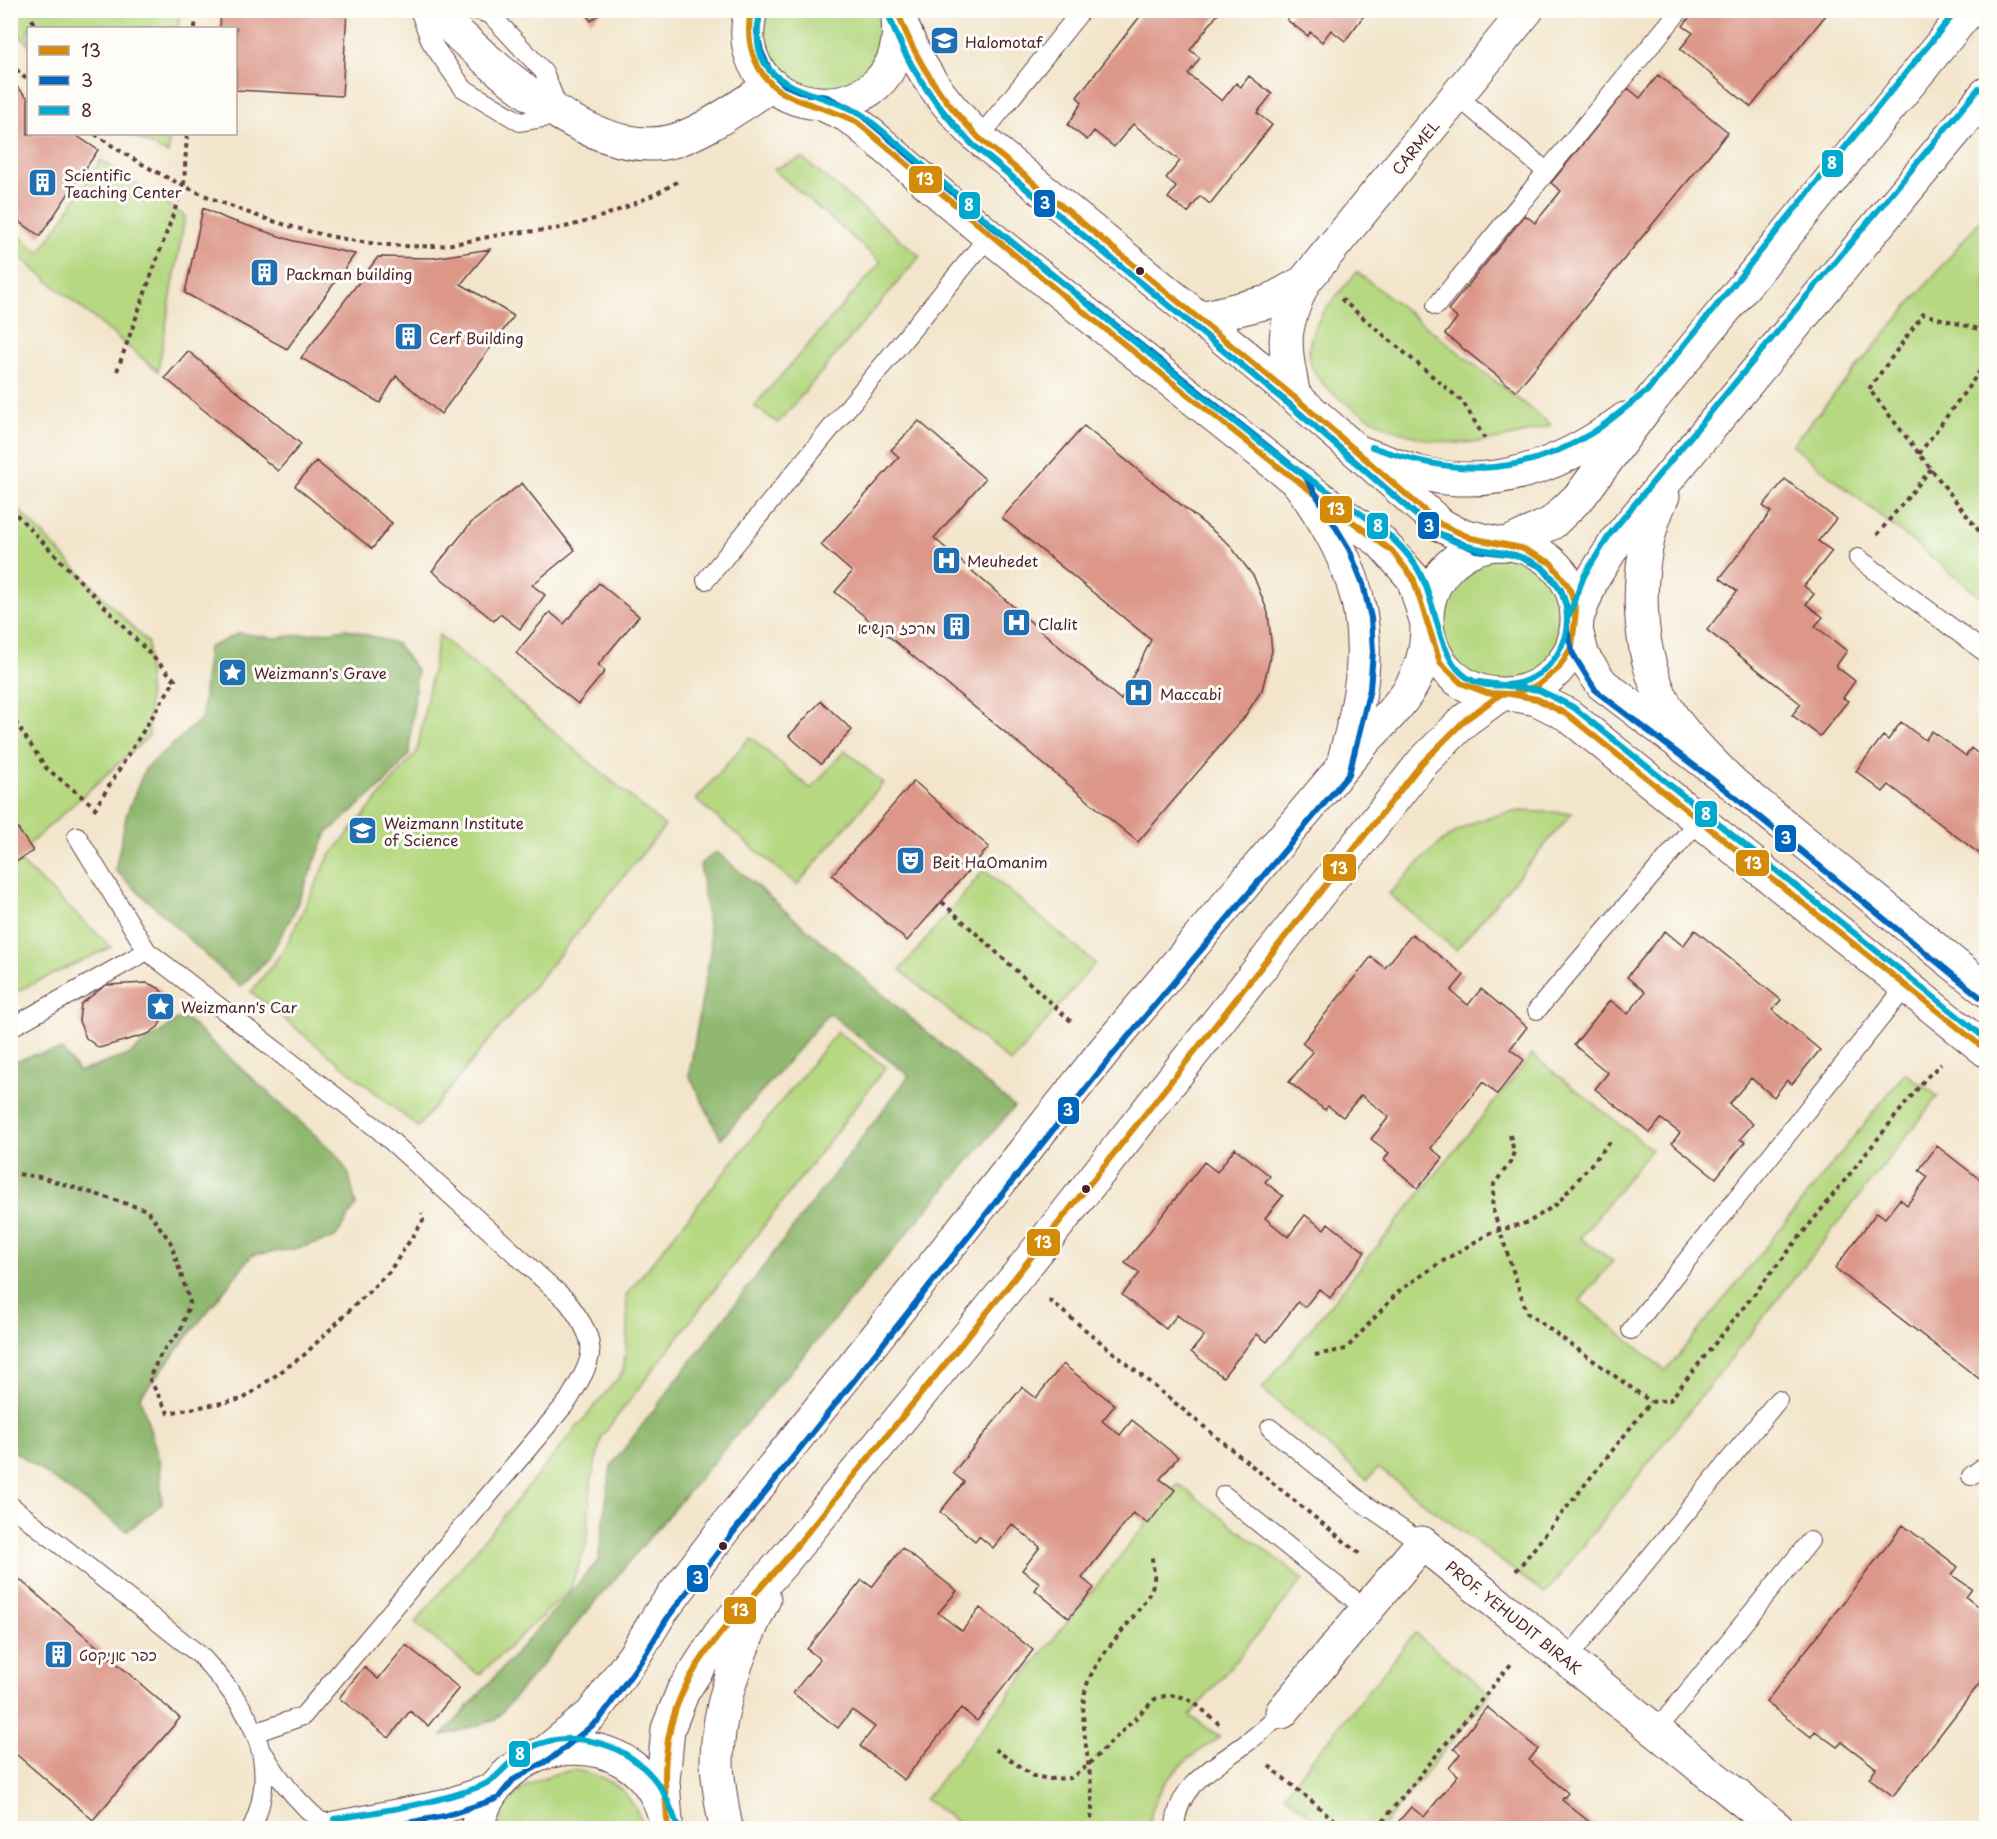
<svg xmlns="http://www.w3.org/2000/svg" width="1997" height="1839" font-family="'Playpen Sans','Playpen Sans Hebrew',sans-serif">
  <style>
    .green { fill: #b5d881; stroke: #807c56; stroke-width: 1.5 }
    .forest { fill: #90b86f; stroke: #6d6c4d; stroke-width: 1.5 }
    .building { fill: #dc9789 }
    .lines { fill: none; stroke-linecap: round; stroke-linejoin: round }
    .service-casing { stroke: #633d43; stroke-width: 20 }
    .minor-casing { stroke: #633d43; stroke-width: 35 }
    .tertiary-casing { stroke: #633d43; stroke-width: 35 }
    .path { stroke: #633d43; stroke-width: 4; stroke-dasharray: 4.5 4.5; stroke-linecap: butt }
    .service { stroke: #fff; stroke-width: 18 }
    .minor { stroke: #fff; stroke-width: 33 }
    .tertiary { stroke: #fff; stroke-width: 33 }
    .bus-1-casing { stroke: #fdfcf7; stroke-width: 10 }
    .bus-2-casing { stroke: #fdfcf7; stroke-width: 10 }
    .bus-3-casing { stroke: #fdfcf7; stroke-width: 10 }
    .bus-1 { stroke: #d48b09; stroke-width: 6 }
    .bus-2 { stroke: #0065bd; stroke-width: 6 }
    .bus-3 { stroke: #00a9ce; stroke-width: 6 }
    .bus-dot { fill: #4a1f2b; stroke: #fdfcf7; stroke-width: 2 }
    .labels { text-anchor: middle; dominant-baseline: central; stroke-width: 6; stroke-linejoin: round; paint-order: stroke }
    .poi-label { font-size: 15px; fill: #4a1f2b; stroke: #fdfcf7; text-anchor: start }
    .street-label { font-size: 15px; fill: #4a1f2b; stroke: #fdfcf7 }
    .line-badge { stroke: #fdfcf7; stroke-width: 2 }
    .badge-label { font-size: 16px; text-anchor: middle; font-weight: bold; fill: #fff }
  </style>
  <rect width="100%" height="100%" fill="#fdfcf7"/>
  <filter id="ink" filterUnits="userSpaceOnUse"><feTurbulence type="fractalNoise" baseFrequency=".0167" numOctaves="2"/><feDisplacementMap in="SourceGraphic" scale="12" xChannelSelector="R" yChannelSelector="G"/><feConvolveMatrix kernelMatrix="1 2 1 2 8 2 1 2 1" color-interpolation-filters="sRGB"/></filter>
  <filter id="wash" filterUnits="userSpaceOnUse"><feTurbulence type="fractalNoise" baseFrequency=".008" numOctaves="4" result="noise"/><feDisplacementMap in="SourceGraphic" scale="24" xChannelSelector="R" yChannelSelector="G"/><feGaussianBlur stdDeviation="1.35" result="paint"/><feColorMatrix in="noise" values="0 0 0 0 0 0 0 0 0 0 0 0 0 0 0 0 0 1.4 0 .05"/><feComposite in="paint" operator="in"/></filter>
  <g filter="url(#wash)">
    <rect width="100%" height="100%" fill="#f2e5cb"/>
    <!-- green -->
    <path class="green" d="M11 10H180V11L178 28H28V45L11 24Z
      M769 11H875C886 31 879 61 863 77 855 85 839 90 829 95L788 84C769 57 756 45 769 11Z
      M129 134H170L168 154Z
      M802 158 920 256 778 423 754 406 881 262 773 169Z
      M101 160 185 216 158 371 11 250V229L40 253Z
      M1986 213V601L1792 445Z
      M1357 272 1551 425C1472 453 1412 450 1343 401 1326 389 1307 372 1309 349 1311 319 1339 294 1357 272Z
      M10 501 148 643 149 736 15 857 111 947 11 994Z
      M1432 620a69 69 0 1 1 138 0a69 69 0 1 1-138 0Z
      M439 635 665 826 418 1127 251 992 284 950 329 857 417 752Z
      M750 737 811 789 845 750 883 783 797 885 696 800Z
      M1520 811 1572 813 1456 950 1389 894C1431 850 1456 818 1520 811Z
      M984 870 1095 963 1011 1063 900 970Z
      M837 1032 886 1067 602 1436 591 1481 587 1542 570 1590 479 1675 415 1623 623 1372 628 1332 626 1295Z
      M1532 1055 1651 1149 1580 1238 1613 1261 1580 1301 1666 1371 1905 1073 1938 1096 1545 1594 1378 1468 1367 1480 1262 1389Z
      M1178 1484 1303 1579 1190 1716 1220 1737C1187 1759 1149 1784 1150 1828H965L925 1799Z
      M1415 1633 1490 1694 1381 1828H1327L1284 1794Z
      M574 1770C614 1777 630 1791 645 1828H498C504 1790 540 1775 574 1770Z"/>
    <!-- forest -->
    <path class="forest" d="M347 629 397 644 417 671 409 755 383 785 327 833 292 916 268 959 240 987 115 870 127 813 145 769 202 718 208 648 239 633 275 638Z
      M717 852 1014 1107 495 1720 442 1736 598 1561 611 1466 909 1076 829 1013 721 1139 689 1075 711 947 700 864Z
      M183 1016 337 1155 349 1175 356 1205 335 1238 294 1249 252 1255 140 1397 160 1463 162 1504 127 1531 11 1449V1063L33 1055 62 1050 79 1072 128 1055Z"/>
    <g id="blocks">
      <!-- building -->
      <path class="building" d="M221 10H347L342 96 236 90V28H220Z
        M584 10H604L591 21Z
        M1145 10H1221L1190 50 1200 58 1188 74 1222 101 1236 83 1241 87 1249 76 1272 94 1257 113 1272 125 1210 204 1200 196 1188 213 1168 198 1176 187 1166 178 1180 161 1133 124 1114 147 1094 131 1087 140 1068 125 1082 102 1077 97Z
        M1294 10H1368L1345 41 1331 30 1322 42 1310 32 1308 36 1287 20Z
        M1695 10H1830L1751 107 1680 49 1693 33 1683 26Z
        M1658 75 1728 132 1516 391 1445 334 1457 318 1448 310 1525 215 1535 223 1561 191 1551 183 1628 88 1640 98Z
        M10 80 28 98V134H74L98 150 40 236 10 215Z
        M203 208 227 219 294 241 355 254 287 349 185 293Z
        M490 249 461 284 514 316 441 414 396 376 380 403 301 358 378 257 433 258Z
        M188 351 301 444 278 471 165 378Z
        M919 421 985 479 934 538 1121 700 1151 640 1002 518 1084 426 1229 544 1254 577 1268 613 1272 651 1262 690 1243 719 1138 842 835 592 852 572 821 545 899 457 891 450Z
        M316 461 392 523 372 549 295 486Z
        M1785 479 1836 519 1818 541 1832 551 1804 586 1814 594 1806 604 1823 617 1815 626 1847 651 1836 666 1855 681 1843 698 1848 701 1820 736 1792 715 1801 704 1707 630 1737 591 1720 578 1771 512 1763 506Z
        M522 483 575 550 532 585 545 595 520 629 500 614 494 621 432 571 471 523Z
        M599 583 639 616 598 665 605 671 578 704 516 653 550 612 564 624Z
        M821 701 852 730 821 764 789 736Z
        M1901 722 1925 740 1932 731 1966 756 1971 748 1986 760 1985 858 1889 785 1883 792 1856 771 1883 736 1888 740Z
        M914 781 989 847 907 941 832 875Z
        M10 817 33 851 10 866Z
        M1695 930 1781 1000 1772 1010 1820 1050 1792 1084 1787 1080 1774 1097 1751 1078 1729 1104 1753 1124 1740 1139 1745 1142 1716 1178 1672 1143 1680 1133 1661 1119 1650 1133 1595 1089 1608 1073 1574 1045 1610 1000 1628 1014 1645 992 1627 977 1665 931 1683 946Z
        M1412 934 1464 975 1451 991 1468 1005 1481 989 1527 1027 1510 1049 1524 1060 1497 1094 1483 1082 1431 1148 1443 1158 1418 1188 1384 1160 1389 1153 1371 1139 1389 1117 1361 1095 1343 1117 1328 1106 1325 1110 1289 1082 1313 1052 1302 1043 1371 957 1385 968Z
        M147 983 159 988 166 998 164 1016 158 1027 148 1034 99 1048 86 1038 79 1021 81 1004 106 985Z
        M1937 1146 1986 1184V1384L1835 1268 1877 1212 1885 1218 1900 1199 1907 1205 1928 1177 1919 1170Z
        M1235 1148 1270 1176 1265 1182 1283 1196 1265 1218 1288 1237 1305 1215 1324 1229 1328 1223 1365 1252 1330 1298 1319 1289 1305 1307 1298 1302 1267 1342 1257 1334 1223 1377 1191 1352 1204 1336 1177 1315 1166 1329 1122 1295 1140 1273 1125 1263 1204 1162 1217 1172Z
        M1063 1364 1115 1405 1102 1421 1120 1435 1132 1420 1178 1457 1160 1479 1175 1490 1148 1524 1133 1513 1082 1578 1094 1588 1069 1618 1035 1590 1040 1583 1022 1570 1040 1547 1012 1524 993 1548 979 1536 975 1541 940 1512 964 1482 953 1473 1022 1387 1036 1398Z
        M1903 1525 1958 1567 1952 1575 1972 1589 1966 1597 1986 1613V1675L1893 1796 1869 1778 1876 1768 1842 1742 1837 1747 1815 1731 1811 1737 1766 1702Z
        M902 1548 957 1591 938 1613 962 1631 980 1608 1033 1650 977 1721 961 1708 904 1780 860 1746 875 1727 852 1710 838 1728 793 1693 820 1659 807 1649 862 1580 872 1587Z
        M19 1579 180 1718 93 1820 10 1749V1590Z
        M406 1645 459 1688 428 1726 410 1711 389 1738 339 1698 364 1667 378 1679Z
        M1487 1707 1538 1749 1529 1760 1568 1793 1562 1800 1597 1828H1393L1411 1807 1424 1817 1458 1775 1449 1768 1460 1754 1454 1749Z"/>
    </g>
  </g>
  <g filter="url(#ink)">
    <use href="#blocks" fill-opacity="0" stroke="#633d43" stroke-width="1.5"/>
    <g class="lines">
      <defs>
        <path id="service" d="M419 10 431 42 463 88 520 122 561 115 544 72 491 15 477 10
          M1457 96 1547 172
          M979 138 1082 10
          M1436 306 1680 10
          M1858 558 1986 653
          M706 580 989 236
          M77 836 147 951
          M1537 1010 1700 819
          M10 1028 147 951 379 1130 567 1301C600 1346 596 1354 568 1401L303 1716 257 1732
          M1631 1330 1907 985
          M1270 1428 1363 1503 1422 1543
          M1971 1476 1986 1465
          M1224 1495 1367 1610
          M10 1505 201 1656C248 1708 283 1757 252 1828
          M1567 1659 1778 1400
          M1656 1731 1810 1541
          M265 1755C280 1781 298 1802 321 1822H343
          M1175 1828C1177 1787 1209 1770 1240 1748 1255 1737 1269 1725 1282 1712"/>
        <path id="minor" d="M433 10C487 61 591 163 673 141 705 132 743 103 772 85
          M751 10C721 124 910 141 898 18
          M897 10C913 62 940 100 979 138L1294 396 1441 525 1458 534 1501 544
          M824 105 846 115 861 126 989 236 1298 482 1380 541 1413 578 1426 620
          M1201 318 1268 302 1304 282 1527 10
          M1294 396C1284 344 1280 332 1304 282
          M1576 630 1583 657 1602 684 1732 783 1986 990
          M1510 694 1537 699 1568 715 1986 1050
          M1282 1712 1422 1543 1777 1828"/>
        <path id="tertiary" d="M1359 452C1387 462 1417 475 1447 478 1513 485 1573 458 1625 419
          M1298 482C1367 577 1379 643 1345 756
          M1663 496C1632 559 1633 658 1673 718 1689 742 1712 762 1732 783
          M1427 619a75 75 0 1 1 150 0a75 75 0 1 1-150 0Z
          M1507 544 1552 523 1581 495 1653 398 1969 10
          M1577 618 1592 580 1617 540 1986 94
          M547 1751 592 1714 634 1656 661 1612 725 1528 1104 1051 1367 738C1401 704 1427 678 1427 626
          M666 1821 663 1781 668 1729 683 1691 722 1631 783 1562 1018 1275 1422 763 1465 720 1501 694
          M335 1828 443 1807 493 1790
          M477 1828C497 1732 634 1717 664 1814
          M726 1828C722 1806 717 1782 717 1759 718 1703 740 1648 764 1599"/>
      </defs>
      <!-- service casing -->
      <use href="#service" class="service-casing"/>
      <!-- minor casing -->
      <use href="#minor" class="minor-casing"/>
      <!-- tertiary casing -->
      <use href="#tertiary" class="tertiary-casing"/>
      <!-- path -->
      <path class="path" d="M31 10 34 28
        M195 28 196 10
        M10 63 28 81
        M95 134C183 197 324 251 434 246 458 245 482 237 506 234 528 231 552 231 573 225 603 218 651 198 677 182
        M1341 299 1463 402 1485 439
        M1986 331 1923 314 1869 389 1986 540
        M117 371 184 184 187 134
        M1919 454 1986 363
        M10 508 175 680 94 810
        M1877 535 1931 469
        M10 714 46 768 95 807
        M942 902 1074 1024
        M1510 1135 1514 1152 1510 1163 1494 1184 1492 1207 1527 1313 1651 1402
        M10 1173 40 1177 147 1210 170 1241 190 1302 180 1332 162 1352 149 1378 168 1413 243 1399 304 1355 389 1272 423 1221 422 1213
        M1049 1300 1361 1555
        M1315 1355 1346 1349 1399 1291 1438 1264 1490 1233 1529 1222 1557 1204 1611 1141
        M1516 1571 1651 1402 1670 1400 1926 1078 1941 1064
        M995 1749 1033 1776 1050 1779 1071 1778 1087 1766 1155 1699C1184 1687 1198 1707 1219 1724
        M1269 1766 1344 1828
        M1088 1828C1102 1798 1075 1729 1086 1688 1097 1649 1151 1607 1154 1580 1155 1573 1152 1564 1152 1557
        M1377 1828 1511 1664"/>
      <!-- service -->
      <use href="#service" class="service"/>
      <!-- minor -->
      <use href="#minor" class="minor"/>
      <!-- tertiary -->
      <use href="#tertiary" class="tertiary"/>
      <defs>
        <path id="bus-1" d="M751 10C744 45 756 80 789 96 812 107 836 110 858 123L1065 297 1276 465 1392 551 1413 578 1440 662 1461 683 1487 693 1513 694 1538 685 1559 668 1572 646 1576 610 1569 587 1551 563 1521 548 1471 538 1440 524 1299 401 979 138C942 100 915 61 897 10
          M1510 694 1537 699 1568 715 1986 1050
          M668 1828C663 1780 662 1736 683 1691 707 1641 749 1602 785 1560 830 1505 875 1450 920 1395 1090 1187 1255 974 1422 763L1465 720 1501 694"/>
        <path id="bus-2" d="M888 13C906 65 935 106 973 145L1288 403 1436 532 1476 550 1515 555 1542 567 1561 590 1567 608V631L1573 654 1596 691 1726 790 1980 997
          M500 1796 513 1780 552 1758 599 1720 641 1661 668 1617 732 1534 1111 1057 1349 774 1370 689 1373 652 1371 618 1363 584 1349 549 1305 476 995 229 859 113 827 97 804 93 785 85 770 71 761 51 757 32 760 11
          M380 1828 445 1816 496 1799"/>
        <path id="bus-3" d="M760 12C743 94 816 86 864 116 926 165 983 220 1045 269 1127 336 1210 404 1294 468 1320 487 1349 504 1375 524 1393 538 1411 554 1421 575 1444 620 1436 698 1514 684 1566 675 1585 609 1547 572 1528 553 1496 553 1471 547 1458 544 1446 538 1434 531L1293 408 973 145C935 107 906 65 888 13
          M1372 447C1452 475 1517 479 1592 433 1611 421 1628 405 1647 391L1957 10
          M1569 615 1584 576 1610 534 1979 88
          M1479 682 1539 690 1573 707 1986 1039
          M334 1819C383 1811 434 1804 481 1786 499 1779 510 1758 527 1749 572 1726 630 1744 658 1784 667 1796 672 1810 677 1825"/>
      </defs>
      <!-- bus-1 casing -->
      <use href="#bus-1" class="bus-1-casing"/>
      <!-- bus-2 casing -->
      <use href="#bus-2" class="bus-2-casing"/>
      <!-- bus-3 casing -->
      <use href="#bus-3" class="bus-3-casing"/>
      <!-- bus-1 -->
      <use href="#bus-1" class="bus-1"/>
      <!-- bus-2 -->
      <use href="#bus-2" class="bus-2"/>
      <!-- bus-3 -->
      <use href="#bus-3" class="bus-3"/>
    </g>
  </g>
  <!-- icons -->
  <defs>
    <symbol id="school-square" viewBox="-11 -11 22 22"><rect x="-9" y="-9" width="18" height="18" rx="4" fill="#1f6fb2" stroke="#fdfcf7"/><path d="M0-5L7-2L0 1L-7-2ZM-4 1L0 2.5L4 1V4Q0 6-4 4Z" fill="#fff"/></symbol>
    <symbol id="building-square" viewBox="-11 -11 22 22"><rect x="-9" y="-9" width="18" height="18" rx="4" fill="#1f6fb2" stroke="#fdfcf7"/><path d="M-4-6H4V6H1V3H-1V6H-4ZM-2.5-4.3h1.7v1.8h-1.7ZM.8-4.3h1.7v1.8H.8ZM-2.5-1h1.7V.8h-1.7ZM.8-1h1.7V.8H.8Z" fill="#fff"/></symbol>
    <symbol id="hospital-square" viewBox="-11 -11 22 22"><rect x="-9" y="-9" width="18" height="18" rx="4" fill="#1f6fb2" stroke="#fdfcf7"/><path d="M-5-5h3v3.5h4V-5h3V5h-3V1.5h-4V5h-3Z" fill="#fff"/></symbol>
    <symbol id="sight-square" viewBox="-11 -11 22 22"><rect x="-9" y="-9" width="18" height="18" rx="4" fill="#1f6fb2" stroke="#fdfcf7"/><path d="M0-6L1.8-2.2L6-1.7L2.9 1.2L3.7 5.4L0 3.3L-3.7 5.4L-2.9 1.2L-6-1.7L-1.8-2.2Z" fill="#fff"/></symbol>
    <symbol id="university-square" viewBox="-11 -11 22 22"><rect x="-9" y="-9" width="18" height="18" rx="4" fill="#1f6fb2" stroke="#fdfcf7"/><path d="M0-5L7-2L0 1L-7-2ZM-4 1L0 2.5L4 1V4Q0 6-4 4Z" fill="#fff"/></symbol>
    <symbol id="theatre-square" viewBox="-11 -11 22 22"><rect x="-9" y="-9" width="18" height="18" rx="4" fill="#1f6fb2" stroke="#fdfcf7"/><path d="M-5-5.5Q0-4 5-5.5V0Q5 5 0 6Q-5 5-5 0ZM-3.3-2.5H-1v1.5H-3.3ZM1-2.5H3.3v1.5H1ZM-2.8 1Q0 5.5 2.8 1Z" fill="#fff"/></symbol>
  </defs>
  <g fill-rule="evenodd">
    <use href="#school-square" x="928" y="24" width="33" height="33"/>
    <use href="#building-square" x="26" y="166" width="33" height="33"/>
    <use href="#building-square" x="248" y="256" width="33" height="33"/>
    <use href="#building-square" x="392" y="320" width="33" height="33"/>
    <use href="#hospital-square" x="930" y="544" width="33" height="33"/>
    <use href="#hospital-square" x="1000" y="606" width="33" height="33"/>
    <use href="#building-square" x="940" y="610" width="33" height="33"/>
    <use href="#sight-square" x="216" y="656" width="33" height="33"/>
    <use href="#hospital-square" x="1122" y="676" width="33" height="33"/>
    <use href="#university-square" x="346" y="814" width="33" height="33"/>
    <use href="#theatre-square" x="894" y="844" width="33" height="33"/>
    <use href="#sight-square" x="144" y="990" width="33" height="33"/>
    <use href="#building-square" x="42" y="1638" width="33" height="33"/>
  </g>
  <!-- markers -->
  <g class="bus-dot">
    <circle cx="1140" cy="271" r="5"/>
    <circle cx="1086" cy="1189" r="5"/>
    <circle cx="723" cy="1546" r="5"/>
  </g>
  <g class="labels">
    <!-- poi labels -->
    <g class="poi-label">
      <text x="965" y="41">Halomotaf</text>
      <text x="64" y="174">Scientific<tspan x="64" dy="17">Teaching Center</tspan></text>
      <text x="286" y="273">Packman building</text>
      <text x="429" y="337">Cerf Building</text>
      <text x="967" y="560">Meuhedet</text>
      <text x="1038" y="623">Clalit</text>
      <text x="936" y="627" text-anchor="end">מרכז הנשיא</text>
      <text x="254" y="672">Weizmann's Grave</text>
      <text x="1160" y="693">Maccabi</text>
      <text x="384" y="822">Weizmann Institute<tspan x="384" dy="17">of Science</tspan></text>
      <text x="932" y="861">Beit HaOmanim</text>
      <text x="181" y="1006">Weizmann's Car</text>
      <text x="79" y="1654">כפר אניקסט</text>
    </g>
    <!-- street labels -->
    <g class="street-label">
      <text transform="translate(1415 147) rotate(-51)">CARMEL</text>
      <text transform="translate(1514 1617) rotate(39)">PROF. YEHUDIT BIRAK</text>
    </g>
  </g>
  <g class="line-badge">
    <rect x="1821" y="149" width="23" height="29" rx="6" fill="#00a9ce"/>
    <rect x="908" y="165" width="35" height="29" rx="6" fill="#d48b09"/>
    <rect x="1033" y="189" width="23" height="29" rx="6" fill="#0065bd"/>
    <rect x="958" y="191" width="23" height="29" rx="6" fill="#00a9ce"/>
    <rect x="1319" y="495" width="34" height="29" rx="6" fill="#d48b09"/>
    <rect x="1417" y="511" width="23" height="29" rx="6" fill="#0065bd"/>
    <rect x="1366" y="512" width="23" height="28" rx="6" fill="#00a9ce"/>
    <rect x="1694" y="800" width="24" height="28" rx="6" fill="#00a9ce"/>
    <rect x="1774" y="824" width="23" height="29" rx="6" fill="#0065bd"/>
    <rect x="1735" y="849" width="35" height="28" rx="6" fill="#d48b09"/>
    <rect x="1322" y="853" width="35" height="29" rx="6" fill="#d48b09"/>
    <rect x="1057" y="1096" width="23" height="29" rx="6" fill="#0065bd"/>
    <rect x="1026" y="1228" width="35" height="29" rx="6" fill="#d48b09"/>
    <rect x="686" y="1564" width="23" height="29" rx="6" fill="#0065bd"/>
    <rect x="723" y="1596" width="34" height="29" rx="6" fill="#d48b09"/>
    <rect x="508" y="1740" width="23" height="28" rx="6" fill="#00a9ce"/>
  </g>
  <g class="badge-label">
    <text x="1832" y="169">8</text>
    <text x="925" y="185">13</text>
    <text x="1045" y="209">3</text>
    <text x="969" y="211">8</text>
    <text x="1336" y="515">13</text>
    <text x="1429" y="532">3</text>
    <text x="1378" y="532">8</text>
    <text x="1706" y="820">8</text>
    <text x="1786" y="844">3</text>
    <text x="1753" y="869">13</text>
    <text x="1339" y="874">13</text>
    <text x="1068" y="1116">3</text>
    <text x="1043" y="1248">13</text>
    <text x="698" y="1584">3</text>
    <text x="740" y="1616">13</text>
    <text x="520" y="1760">8</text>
  </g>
  <!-- margin -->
  <rect width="1997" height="1839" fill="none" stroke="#fdfcf7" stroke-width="36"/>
  <!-- legend -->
  <rect x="27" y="27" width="210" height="108" fill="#fdfcf7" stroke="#b5a4a5" stroke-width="1.5"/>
  <rect x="39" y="46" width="30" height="9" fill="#d48b09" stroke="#b5a4a5" stroke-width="1.5"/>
  <text x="81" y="57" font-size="18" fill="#4a1f2b">13</text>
  <rect x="39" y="76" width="30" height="9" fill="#0065bd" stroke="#b5a4a5" stroke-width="1.5"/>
  <text x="81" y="87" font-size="18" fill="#4a1f2b">3</text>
  <rect x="39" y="106" width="30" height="9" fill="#00a9ce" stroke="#b5a4a5" stroke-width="1.5"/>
  <text x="81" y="117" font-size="18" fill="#4a1f2b">8</text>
</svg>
